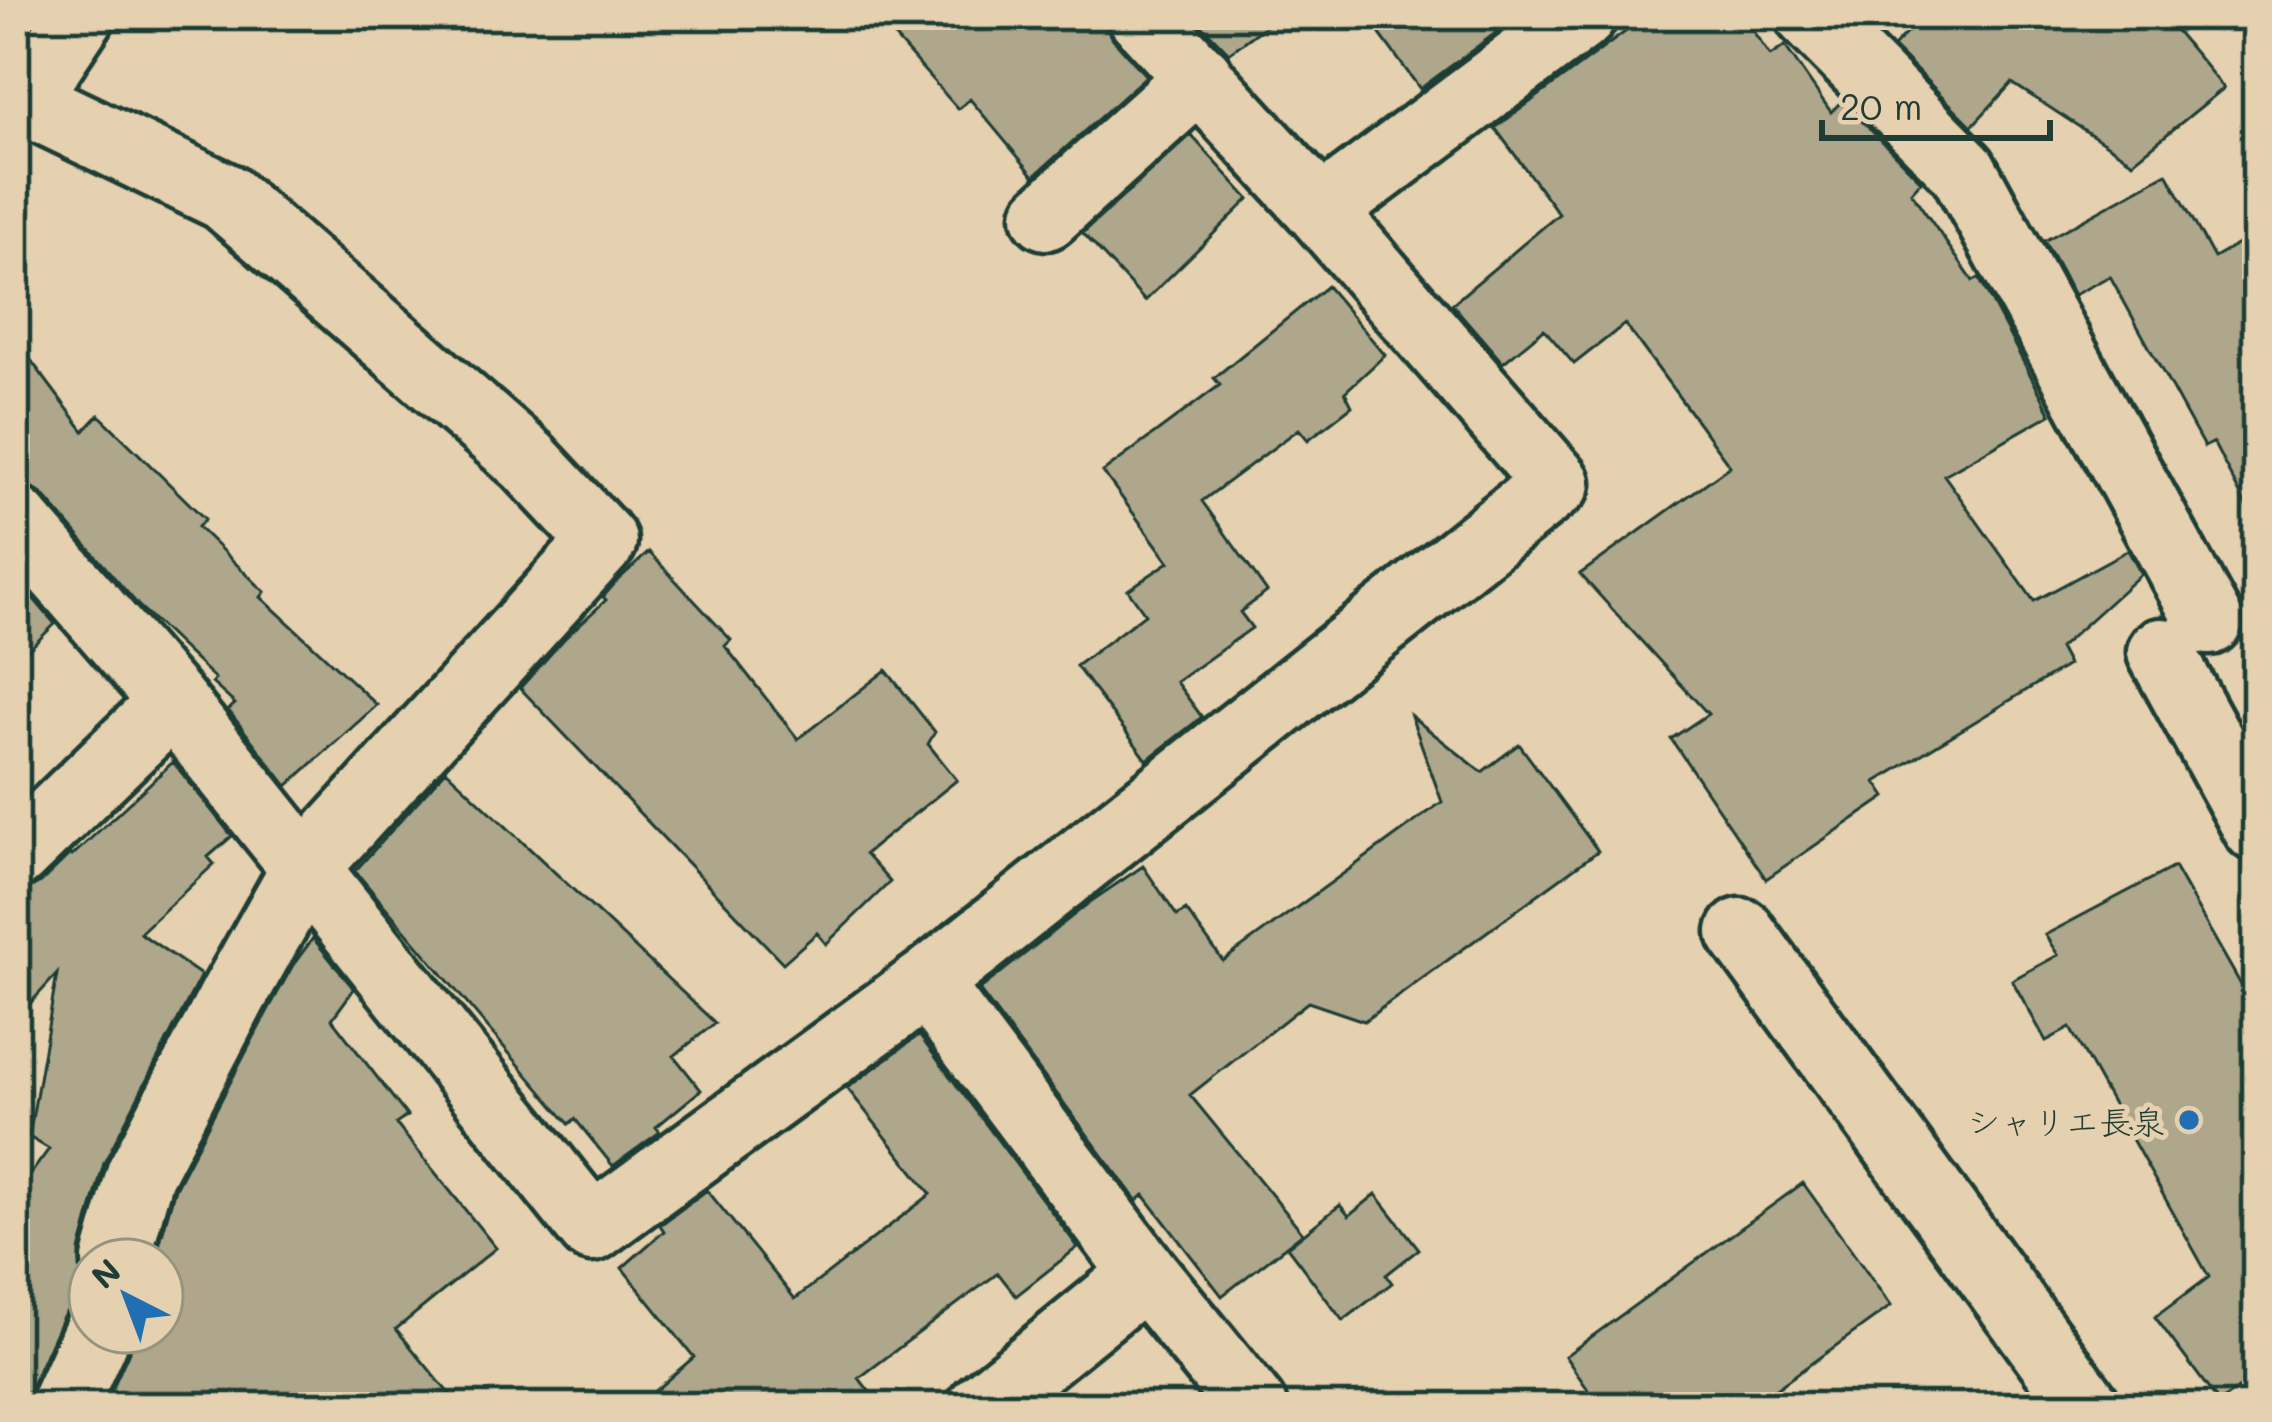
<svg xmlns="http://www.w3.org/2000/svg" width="2272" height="1422" font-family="Mali,'Klee One',sans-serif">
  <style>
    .building { fill: #aea78c; stroke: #1f3d34; stroke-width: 3 }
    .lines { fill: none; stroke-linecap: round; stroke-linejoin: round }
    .street-casing { stroke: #1f3d34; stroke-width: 75 }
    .street { stroke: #e5d0af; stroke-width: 66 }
    .poi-dot { fill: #1f6fb2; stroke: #e5d0af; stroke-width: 4.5 }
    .labels { text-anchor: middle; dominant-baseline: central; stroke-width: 10; stroke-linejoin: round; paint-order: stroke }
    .poi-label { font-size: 33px; fill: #1f3d34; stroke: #e5d0af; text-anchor: end }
  </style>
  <rect width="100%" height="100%" fill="#e5d0af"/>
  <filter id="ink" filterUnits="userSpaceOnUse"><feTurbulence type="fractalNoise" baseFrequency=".00833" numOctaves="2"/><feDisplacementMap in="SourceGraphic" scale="24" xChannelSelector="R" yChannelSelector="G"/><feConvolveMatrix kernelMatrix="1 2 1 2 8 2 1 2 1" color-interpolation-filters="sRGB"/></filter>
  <g filter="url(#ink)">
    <!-- building -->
    <path class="building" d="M875 15H1105V24L1113 39 1146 76 1034 176 970 99 958 109Z
      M1192 15H1281L1229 53Z
      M1366 15H1520L1420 89Z
      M1648 15H1742L1770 56 1785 46 1831 112 1842 101 1921 181 1911 192 1973 281 1979 278 2051 414 1944 475 2034 601 2128 550 2141 574 2059 648 2068 665 1876 782 1886 797 1766 879 1671 739 1708 714 1580 574 1730 466 1625 324 1574 364 1544 329 1503 363 1452 304 1559 214 1495 128Z
      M1924 15H2163L2224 88 2133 162 2012 83 1972 126 1893 47Z
      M1191 135 1249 199 1145 301 1083 233Z
      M2167 173 2214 258 2257 233V527L2213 442 2204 447 2110 276 2074 295 2044 241Z
      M1327 286 1385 355 1345 392 1352 406 1308 440 1299 429 1202 501 1267 592 1240 612 1252 628 1176 682 1202 717 1147 760 1076 666 1145 614 1128 590 1169 562 1103 472 1220 385 1214 378Z
      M15 339 84 431 99 415 205 519 198 527 265 592 261 597 377 705 287 786 228 710 235 704 212 683 215 679 138 605 43 495 28 485 15 484Z
      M649 552 731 640 725 646 798 739 886 670 935 732 928 744 957 780 865 854 890 882 826 944 817 933 783 963 520 688 565 638 606 600 603 597 617 581Z
      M15 577 55 624 15 663Z
      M1411 716 1482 772 1519 744 1598 851 1364 1021 1308 1002 1190 1095 1303 1233 1222 1296 1144 1195 1137 1201 979 990 1090 902 1143 866 1177 916 1186 910 1223 961 1442 802Z
      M173 762 232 836 208 857 214 864 140 933 201 975 104 1163 80 1251V1268L90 1287V1296L74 1302 63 1316 29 1392 26 1407H15V1195L49 1149 29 1137 57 974 15 1020V898L21 891 41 882 70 854 72 856Z
      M446 770 715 1023 674 1056 701 1090 656 1127 660 1132 613 1166 575 1119 569 1124 355 871Z
      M2174 867 2257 1013V1375L2219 1403 2155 1317 2209 1277 2070 1028 2046 1041 2012 980 2058 955 2045 935Z
      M313 938 354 989 332 1019 407 1116 396 1124 496 1248 396 1329 460 1407H104L131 1347 134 1332H162V1260H155L175 1188 267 1012 293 965Z
      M919 1035 1078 1247 1016 1296 998 1273 859 1378 881 1407H636L694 1357 622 1268 664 1231 660 1225 707 1190 795 1299 931 1194 847 1088Z
      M1803 1183 1891 1306 1751 1407H1600L1565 1356Z
      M1376 1194 1419 1249 1386 1275 1392 1283 1343 1321 1287 1247 1340 1205 1349 1216Z"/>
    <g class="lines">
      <defs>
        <path id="street" d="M1809 15 1963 170 2209 621
          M15 96 225 197 528 461 603 541 305 868 234 994 140 1174 116 1260
          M24 100 81 15
          M1321 211 1583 15
          M1046 216 1200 77
          M15 520 173 702 592 1228 927 983 1557 483 1321 211 1141 15
          M2161 652 2257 828
          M15 855 173 702
          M1741 932 2087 1407
          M927 983 1145 1274 1253 1407
          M63 1407 97 1332
          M981 1407 1145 1274"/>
      </defs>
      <!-- street casing -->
      <use href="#street" class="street-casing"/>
      <!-- street -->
      <use href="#street" class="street"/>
    </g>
  </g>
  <!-- markers -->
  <circle class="poi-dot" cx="2189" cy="1120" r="12"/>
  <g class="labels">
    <!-- poi labels -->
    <g class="poi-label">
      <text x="2165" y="1120">シャリエ長泉</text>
    </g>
  </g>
  <!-- margin -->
  <rect width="2272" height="1422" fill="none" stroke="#e5d0af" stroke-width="60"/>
  <rect x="30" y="30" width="2212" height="1362" fill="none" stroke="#1f3d34" stroke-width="4.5" filter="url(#ink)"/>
  <!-- north arrow -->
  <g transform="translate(126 1296) rotate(318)"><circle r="57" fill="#e5d0af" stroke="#96957e" stroke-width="3"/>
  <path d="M0-9L21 45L0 30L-21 45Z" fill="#1f6fb2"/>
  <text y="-18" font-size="33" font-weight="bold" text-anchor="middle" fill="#1f3d34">N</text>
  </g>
  <!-- scale -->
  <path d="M1822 120v18h228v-18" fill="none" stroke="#1f3d34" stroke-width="6"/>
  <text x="1840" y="120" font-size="36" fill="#1f3d34" stroke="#e5d0af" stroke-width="9" paint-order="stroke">20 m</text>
</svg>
